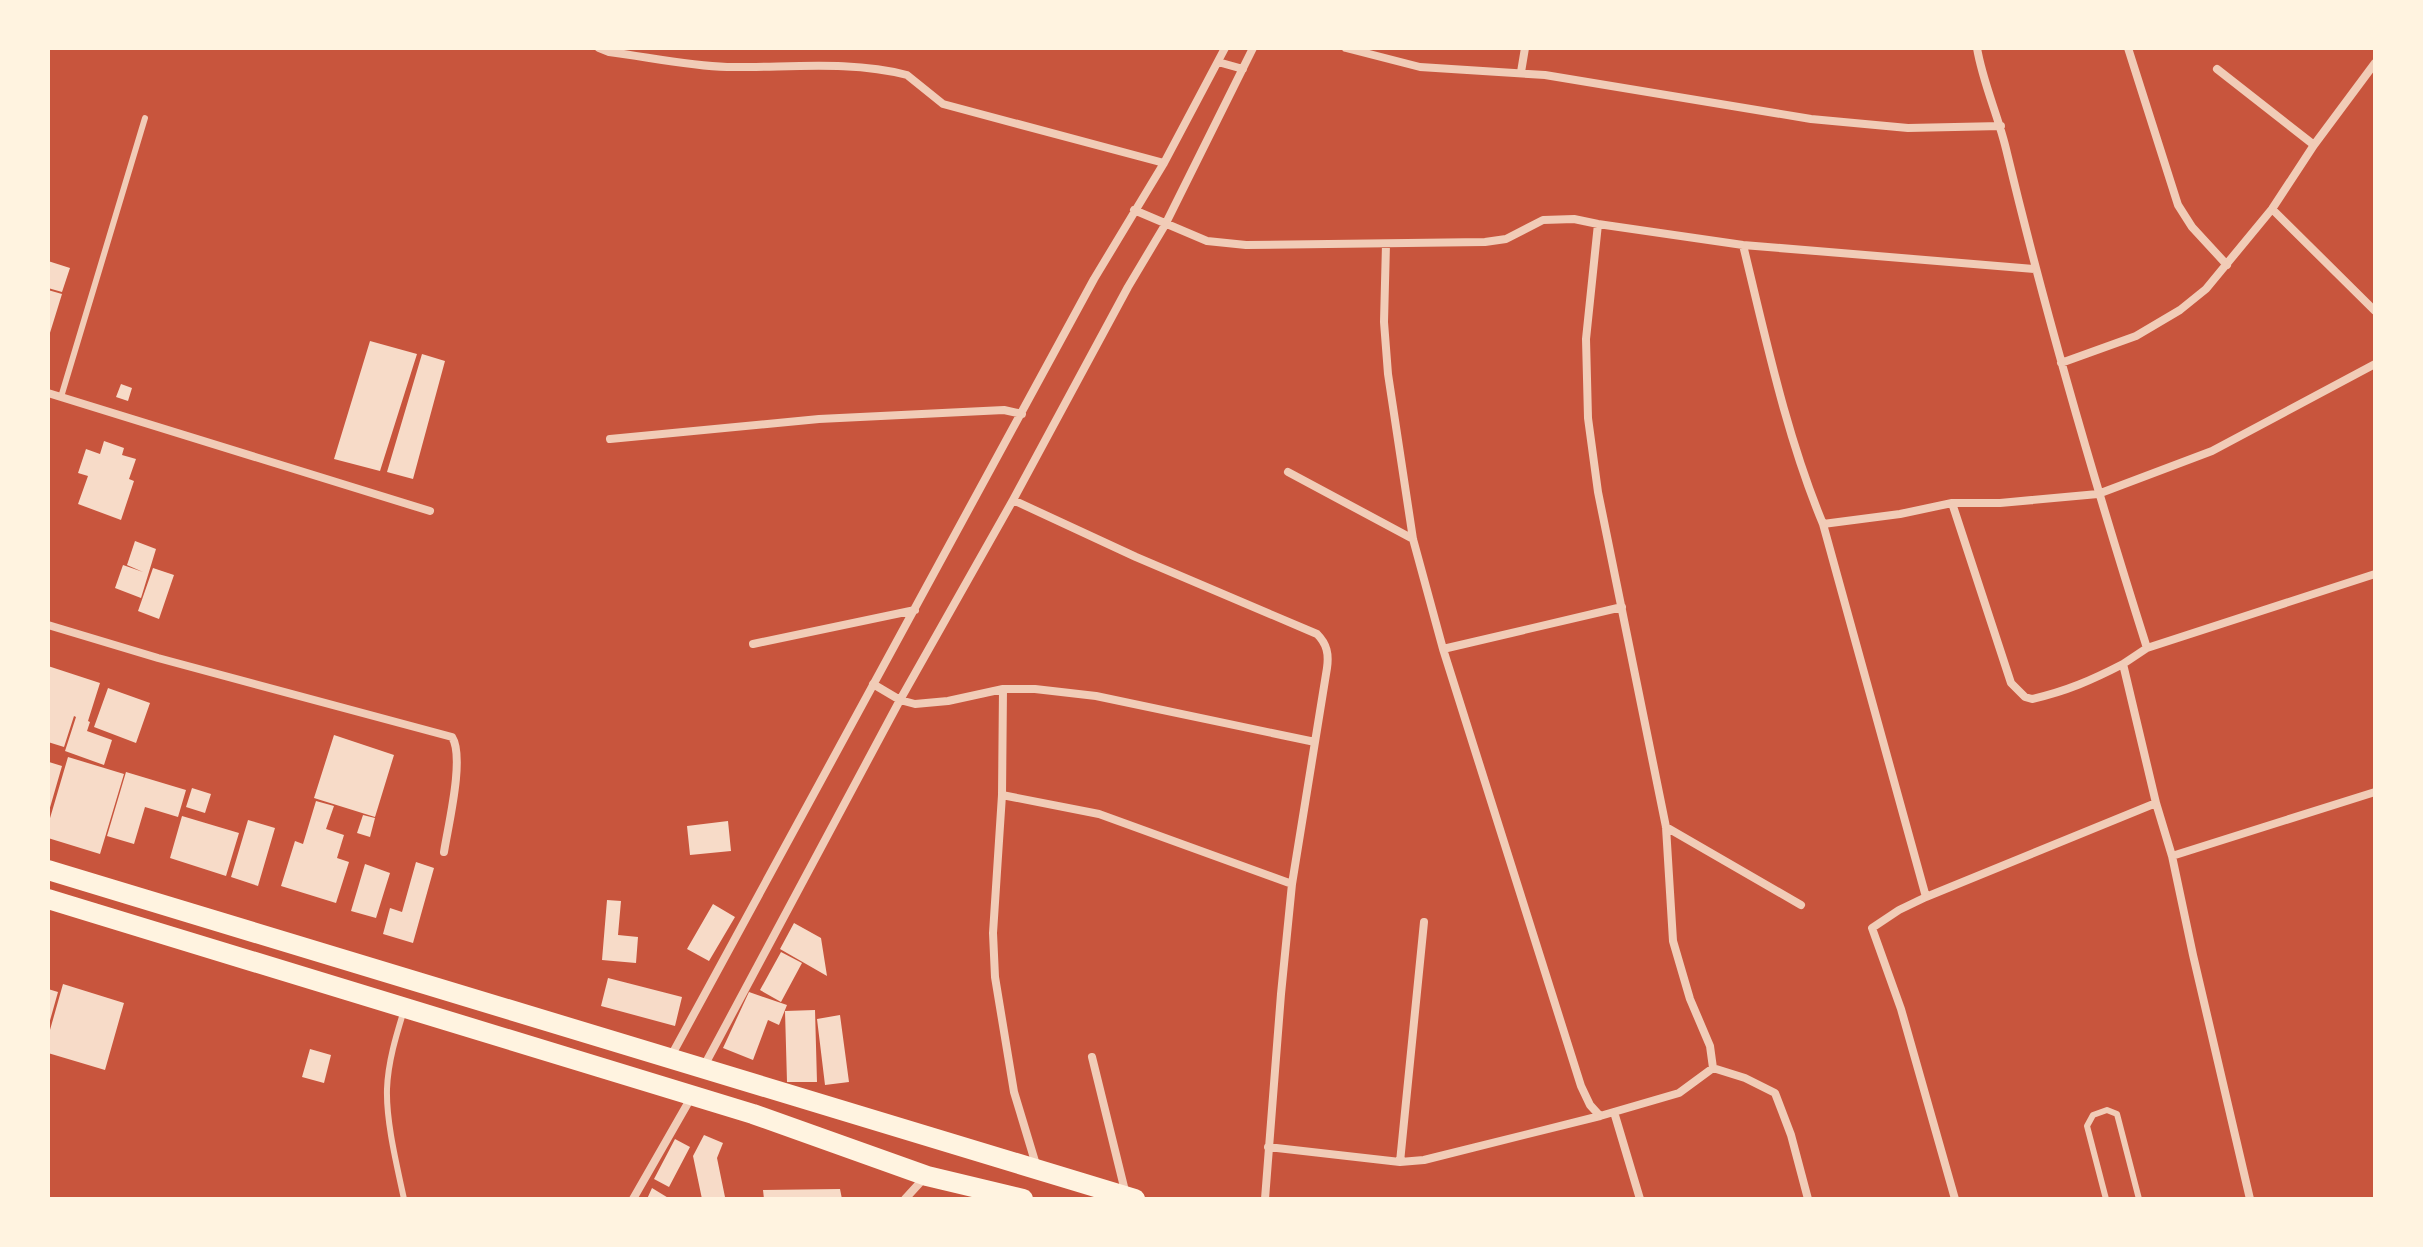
<svg xmlns="http://www.w3.org/2000/svg" width="2423" height="1247" font-family="'Zilla Slab',serif">
  <style>
    .building { fill: #f7dbc8 }
    .lines { fill: none; stroke-linecap: round; stroke-linejoin: round }
    .service { stroke: #f1ccb7; stroke-width: 6 }
    .minor { stroke: #f1ccb7; stroke-width: 8 }
    .primary { stroke: #fff3e0; stroke-width: 20 }
  </style>
  <rect width="100%" height="100%" fill="#c8553d"/>
  <!-- building -->
  <path class="building" d="M48 261 70 268 62 292 48 288Z
    M48 290 62 294 49 336H48Z
    M370 341 417 354 380 471 334 459Z
    M422 354 445 361 413 479 387 472Z
    M121 384 132 388 128 401 116 397Z
    M104 441 124 448 122 455 136 459 129 479 134 481 121 520 78 504 88 476 78 473 86 449 100 454Z
    M135 541 156 549 141 598 115 588 123 565 143 572 127 565Z
    M153 568 174 575 159 619 138 611Z
    M48 666 100 683 88 721 90 722 87 731 112 740 104 765 65 751 76 717 74 716 64 747 48 742Z
    M108 688 150 703 136 743 94 727Z
    M334 735 394 755 375 817 314 798Z
    M68 757 124 774 100 854 48 838V825Z
    M49 762 62 766 49 811 48 765Z
    M126 772 186 790 178 817 145 807 134 844 107 836Z
    M192 788 211 794 205 813 186 807Z
    M316 801 334 806 326 829 344 835 337 858 349 862 336 903 281 886 295 841 303 844Z
    M363 815 375 818 370 837 357 833Z
    M182 816 239 833 226 876 170 858Z
    M248 820 275 828 258 886 231 877Z
    M728 821 731 851 690 855 687 826Z
    M416 862 434 868 413 943 383 934 390 908 402 912Z
    M365 864 390 873 376 918 351 911Z
    M607 900 621 901 618 935 638 937 636 963 602 960Z
    M713 904 735 917 709 961 687 949Z
    M794 923 821 938 827 976 780 949Z
    M781 952 802 963 781 1002 760 990Z
    M608 978 682 997 675 1026 601 1006Z
    M63 984 124 1003 105 1070 48 1053V1037Z
    M48 989 58 992 49 1024 48 1023Z
    M749 992 787 1005 779 1025 768 1020 753 1060 723 1048Z
    M815 1010 817 1082H787L785 1011Z
    M840 1015 849 1082 825 1085 817 1019Z
    M310 1049 331 1055 324 1083 302 1077Z
    M704 1135 723 1143 717 1158 725 1197 702 1199 693 1156Z
    M675 1139 690 1147 669 1187 654 1179Z
    M652 1188 670 1199H647Z
    M840 1189 842 1199H764L763 1190Z"/>
  <g class="lines">
    <!-- service -->
    <path class="service" d="M61 397 145 118
      M404 1010C396 1036 388 1062 387 1089 386 1122 397 1166 404 1199
      M2106 1199 2087 1126 2093 1115 2107 1110 2117 1114 2139 1199"/>
    <!-- minor -->
    <path class="minor" d="M599 48 609 52C648 57 688 66 727 67 786 68 850 60 907 75L943 104 1164 163
      M1346 48 1420 67 1545 75 1811 119 1908 128 2001 126
      M1977 48C1983 84 1999 117 2007 153 2047 320 2095 484 2147 648L2123 664 2156 803 2172 856 2193 955 2250 1199
      M2128 48 2178 205 2192 227 2227 265
      M1218 62 1243 69
      M2217 69 2314 145
      M1521 72 1525 48
      M2272 209 2375 311
      M1134 210 1207 241 1246 245 1485 242 1506 239 1543 220 1574 219 1598 224 1743 245 2035 269
      M1598 224 1586 339 1588 418 1598 492 1666 827 1673 941 1690 999 1710 1046 1713 1068 1745 1078 1775 1093 1791 1135 1808 1199
      M1386 244 1384 322 1388 374 1413 539 1443 649 1581 1086 1590 1105 1600 1116
      M1743 245C1766 339 1786 435 1823 524
      M2061 363 2136 336 2180 310 2206 289 2272 209 2314 145 2375 63
      M48 393 430 511
      M610 439 819 419 1004 410 1022 414
      M1288 472 1413 539
      M1013 500 1136 557 1317 634C1327 644 1329 654 1327 668L1292 884 1281 994 1265 1199
      M1952 503 2011 683 2025 697 2032 699C2067 691 2092 680 2123 664
      M48 625 158 658 452 737C465 757 448 826 444 852
      M753 644 915 610
      M2147 648 2375 574
      M1443 649 1622 607
      M873 684 900 700 915 704 948 701 1003 689H1035L1096 696 1315 742
      M1003 689 1002 795 993 933 995 977 1014 1092 1037 1168
      M1002 795 1099 814 1292 884
      M1666 827 1801 905
      M2172 856 2375 792
      M1926 897 1823 524 1900 514 1952 503H2000L2098 494 2212 451 2375 364
      M1092 1057 1126 1195
      M670 1058 1094 279 1164 163 1225 48
      M703 1068 900 700 1013 500 1128 287 1165 225 1253 48
      M1614 1112 1640 1199
      M1268 1147 1400 1162 1424 1160 1600 1116 1679 1093 1713 1068
      M1400 1162 1424 922
      M633 1199 692 1096
      M905 1199 926 1176
      M1955 1199 1901 1009 1872 928 1899 910 1926 897 2156 803"/>
    <!-- primary -->
    <path class="primary" d="M48 870 1135 1199
      M48 899 753 1114 927 1176 1023 1199"/>
  </g>
  <!-- border -->
  <rect width="2423" height="1247" fill="none" stroke="#fff3e0" stroke-width="100"/>
</svg>
